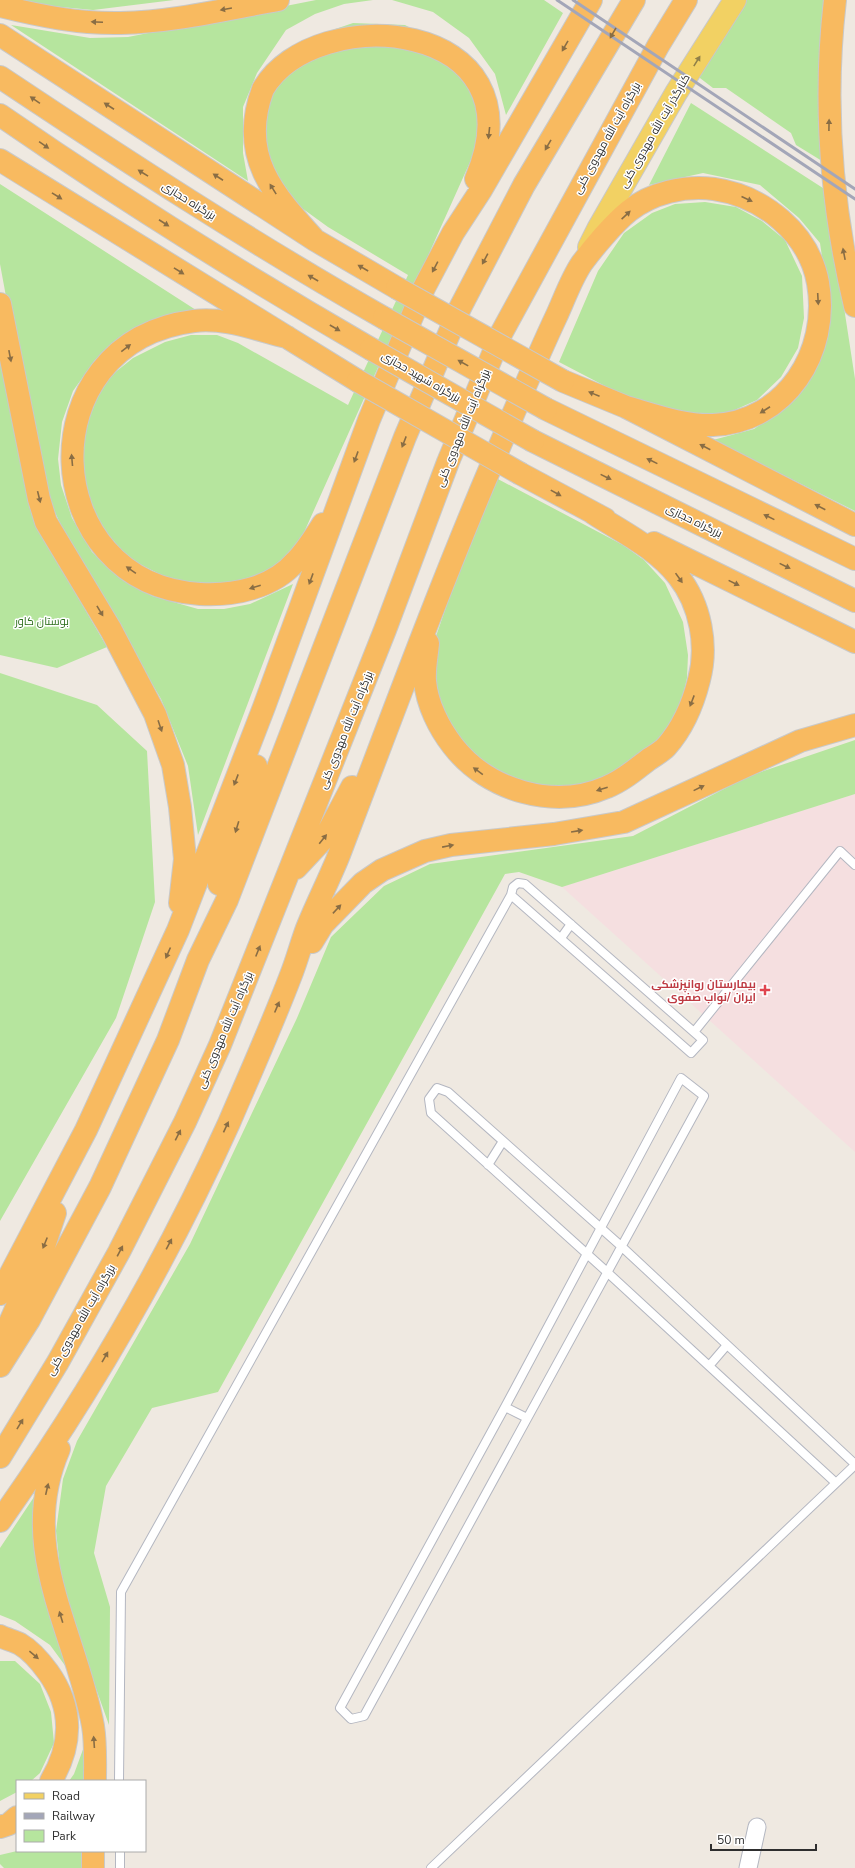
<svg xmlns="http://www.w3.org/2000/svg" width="855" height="1868" font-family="'Nunito Sans',Cairo,sans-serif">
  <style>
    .medical { fill: #f5dfe0 }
    .green { fill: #b6e59e }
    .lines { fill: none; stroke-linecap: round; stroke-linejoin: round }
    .service-casing { stroke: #b4b7c1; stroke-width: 10 }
    .minor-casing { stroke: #b4b7c1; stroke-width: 19 }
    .primary-casing { stroke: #c9c9c9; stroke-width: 24 }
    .trunk-casing { stroke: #c9c9c9; stroke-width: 24 }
    .service { stroke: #fff; stroke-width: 8 }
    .minor { stroke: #fff; stroke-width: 17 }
    .primary { stroke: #f2d163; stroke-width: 22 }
    .trunk { stroke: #f8ba60; stroke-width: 22 }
    .rail { stroke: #a3a6b8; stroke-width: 3 }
    .trunk-bridge-casing { stroke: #c9c9c9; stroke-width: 24; stroke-linecap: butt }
    .trunk-bridge { stroke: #f8ba60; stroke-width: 22 }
    .oneway { fill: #896d44 }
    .oneway2 { fill: #908048 }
    .health-dot { fill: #e0444e; stroke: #fff; stroke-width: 1.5 }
    .labels { text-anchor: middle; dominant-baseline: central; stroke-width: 3; stroke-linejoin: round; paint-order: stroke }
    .street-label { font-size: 11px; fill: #2e2e2e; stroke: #fff }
    .park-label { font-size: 11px; fill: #2c6e1b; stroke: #fff }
    .health-label { font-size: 11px; font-weight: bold; fill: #be3a42; stroke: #fff; text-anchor: end }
  </style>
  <rect width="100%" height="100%" fill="#efe9e1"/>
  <!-- medical -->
  <path class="medical" d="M855 794V1152L562 887Z"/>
  <!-- green -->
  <path class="green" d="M19 0H174L93 10 40 5Z
    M316 0H373L344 4 315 14 286 30 257 73 243 107V153L248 181 11 25 90 38 128 37Z
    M392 0H544L563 13 506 115 495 74 469 38 433 12Z
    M742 0H830L822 161 796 145 791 133 726 88H713L696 75Z
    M353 23 405 25 445 47 483 111 479 142 297 548 271 572 237 584 198 587 165 577 128 558 102 527 89 498 82 466 86 427 103 382 133 358 165 342 191 335H217L238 343 348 405 408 275 328 227 288 198 266 159 264 111 276 76 315 36Z
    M691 103 826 190 855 379V511L713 440 754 429 788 405 829 304 820 243 799 218 760 185 703 173 649 185Z
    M0 184 196 310 128 332 95 360 73 391 62 422 58 459 61 485 72 518 92 552 116 574 152 596 198 609H224L250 604 293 584 198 835 188 766 161 699 70 545 49 499 22 383 0 264Z
    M705 202 736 207 762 221 785 240 802 276 804 318 798 348 781 377 757 400 728 413 695 420 649 409 559 362 598 271 624 233 652 213 675 204Z
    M0 333 52 553 107 647 57 668 0 655Z
    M496 478 623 545 644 560 665 583 683 622 688 655 687 678 681 704 670 727 657 746 593 787 512 785 448 732 430 662 434 642 454 584Z
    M0 673 97 705 147 751 155 902 116 1018 0 1221Z
    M855 740V794L562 887 519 872 505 874 218 1392 152 1408 106 1486 94 1553 110 1607 109 1725 63 1596 56 1531 63 1479 77 1441 190 1244 297 1018 331 937 384 886 430 864 633 836 749 776Z
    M40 1488 72 1675 50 1645 15 1621 0 1615V1548Z
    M0 1661H15L40 1684 51 1712 54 1743 40 1773 31 1781H17V1792L0 1801Z
    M85 1744 89 1781H69L74 1774Z
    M17 1851H83L82 1868H4L0 1864V1855Z"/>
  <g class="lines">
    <defs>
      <path id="service" d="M561 938 571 924
        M694 1032 840 851 855 865
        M681 1078 704 1096 364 1716 351 1719 340 1708 505 1407Z
        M488 1165 503 1141
        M709 1366 727 1345
        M505 1407 527 1418
        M836 1483 607 1272 431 1113 429 1099 437 1088 448 1092 621 1246 855 1464
        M119 1781 121 1592 511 895 513 887 518 883 525 884 703 1040 691 1053 511 895
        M120 1851V1868
        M431 1868 855 1465"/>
      <path id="minor" d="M748 1868 757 1827"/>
      <path id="primary" d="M589 247 598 229 676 93 735 0"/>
      <path id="trunk" d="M835 0C823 103 831 205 855 306
        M0 6C40 16 80 24 121 23 174 22 226 9 278 0
        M0 35 315 240 397 288
        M0 77C126 161 252 243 384 318
        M0 115C120 198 245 276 371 349
        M0 160 358 381
        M315 240C273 194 238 156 263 89 315 0 544 18 476 179
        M0 304 39 499 46 522 111 630 155 714 173 765 180 807 185 859 180 903
        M287 337C257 330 225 317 194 321 26 342 36 584 200 594 234 596 273 588 296 561 307 550 315 536 323 524
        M563 381 626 407 855 525
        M546 409 855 559
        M533 441 855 601
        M521 474 605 519
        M654 543 855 642
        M428 643C427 655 424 668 425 681 427 704 439 728 453 746 488 791 554 810 607 787 622 781 635 770 648 760 654 756 661 752 666 747 682 729 693 704 699 680 708 646 701 605 678 576 656 548 622 532 593 513
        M296 868 326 836 352 787
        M219 884 256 766
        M312 942 323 924 363 883 382 870 425 851 451 845 554 834 624 822 800 741 855 725
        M0 1294 86 1130 178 930 264 707 369 420 424 288 453 233 481 190 591 0
        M0 1345 45 1243 55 1213
        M0 1366 29 1320 100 1187 168 1040 198 960 227 900 405 437 460 308 524 185 634 0
        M59 1449C16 1548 76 1631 93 1726 96 1744 95 1763 95 1781
        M0 1457 58 1362 119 1252 185 1122 220 1045 385 630 448 462 502 332 658 46 686 0
        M0 1521C87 1398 167 1260 229 1123 250 1074 272 1025 291 975 297 960 301 944 307 928 317 903 329 880 339 855 389 724 437 593 492 464 513 415 533 366 556 317 564 300 571 279 582 263 593 248 614 223 629 211 651 193 685 185 714 189 763 196 809 233 818 283 830 352 786 422 713 425 683 426 654 415 626 407
        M0 1636C6 1639 14 1641 20 1644 32 1651 40 1661 48 1672 73 1707 73 1744 51 1781
        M0 1827 9 1824 17 1817
        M93 1868V1851"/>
    </defs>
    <!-- service casing -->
    <use href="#service" class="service-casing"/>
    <!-- minor casing -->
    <use href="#minor" class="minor-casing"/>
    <!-- primary casing -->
    <use href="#primary" class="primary-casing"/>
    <!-- trunk casing -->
    <use href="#trunk" class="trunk-casing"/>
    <!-- service -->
    <use href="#service" class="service"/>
    <!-- minor -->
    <use href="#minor" class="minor"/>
    <!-- primary -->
    <use href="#primary" class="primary"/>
    <!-- trunk -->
    <use href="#trunk" class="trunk"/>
    <!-- rail -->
    <path class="rail" d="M557 0 855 199
      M573 0 855 189"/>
    <defs>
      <path id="trunk-bridge" d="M397 288 563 381
        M384 318 546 409
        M371 349 533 441
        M358 381 521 474"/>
    </defs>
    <!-- trunk-bridge casing -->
    <use href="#trunk-bridge" class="trunk-bridge-casing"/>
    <!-- trunk-bridge -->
    <use href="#trunk-bridge" class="trunk-bridge"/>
  </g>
  <!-- one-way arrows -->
  <defs><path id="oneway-solid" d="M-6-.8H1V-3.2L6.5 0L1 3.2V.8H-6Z"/></defs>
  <g class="oneway">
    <use href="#oneway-solid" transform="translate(226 9) rotate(170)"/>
    <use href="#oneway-solid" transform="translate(97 22) rotate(-178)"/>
    <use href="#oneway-solid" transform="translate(613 33) rotate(120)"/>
    <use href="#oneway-solid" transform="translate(565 46) rotate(120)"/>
    <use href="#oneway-solid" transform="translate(35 100) rotate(-146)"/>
    <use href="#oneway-solid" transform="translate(109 106) rotate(-147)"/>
    <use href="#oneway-solid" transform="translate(829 125) rotate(-89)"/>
    <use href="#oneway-solid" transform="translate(489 133) rotate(96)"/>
    <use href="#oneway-solid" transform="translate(44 145) rotate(35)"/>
    <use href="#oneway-solid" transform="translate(548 145) rotate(120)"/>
    <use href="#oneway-solid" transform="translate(143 173) rotate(-148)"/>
    <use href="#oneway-solid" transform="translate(218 177) rotate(-147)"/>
    <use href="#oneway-solid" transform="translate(273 189) rotate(-122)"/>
    <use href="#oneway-solid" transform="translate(57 196) rotate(32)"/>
    <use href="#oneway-solid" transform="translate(747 199) rotate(24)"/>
    <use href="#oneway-solid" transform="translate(626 215) rotate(-43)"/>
    <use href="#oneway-solid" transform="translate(164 223) rotate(33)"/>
    <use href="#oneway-solid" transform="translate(844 254) rotate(-101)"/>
    <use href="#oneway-solid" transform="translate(485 259) rotate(118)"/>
    <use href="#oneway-solid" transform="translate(435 267) rotate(118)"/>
    <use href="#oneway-solid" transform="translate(363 268) rotate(-150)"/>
    <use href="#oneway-solid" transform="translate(179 271) rotate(32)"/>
    <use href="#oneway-solid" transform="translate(313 278) rotate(-150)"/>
    <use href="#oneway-solid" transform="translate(818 299) rotate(87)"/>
    <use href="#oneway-solid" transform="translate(335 328) rotate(30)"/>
    <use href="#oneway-solid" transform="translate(126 348) rotate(-38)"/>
    <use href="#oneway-solid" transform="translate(10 356) rotate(79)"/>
    <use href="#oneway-solid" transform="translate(463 363) rotate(-151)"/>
    <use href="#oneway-solid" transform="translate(594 394) rotate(-158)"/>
    <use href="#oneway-solid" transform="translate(765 410) rotate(147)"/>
    <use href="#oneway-solid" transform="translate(404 442) rotate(111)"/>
    <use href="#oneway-solid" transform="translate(705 447) rotate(-153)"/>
    <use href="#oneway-solid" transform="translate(356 457) rotate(110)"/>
    <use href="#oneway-solid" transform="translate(72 460) rotate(-95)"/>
    <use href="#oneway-solid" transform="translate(652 461) rotate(-154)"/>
    <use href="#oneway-solid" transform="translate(606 477) rotate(26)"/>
    <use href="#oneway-solid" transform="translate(556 493) rotate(29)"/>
    <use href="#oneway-solid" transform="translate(39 497) rotate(76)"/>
    <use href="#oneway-solid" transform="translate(820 507) rotate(-153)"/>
    <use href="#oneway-solid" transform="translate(769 517) rotate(-154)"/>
    <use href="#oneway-solid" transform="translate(785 566) rotate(26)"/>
    <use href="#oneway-solid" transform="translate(131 570) rotate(-145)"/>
    <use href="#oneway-solid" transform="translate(679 578) rotate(55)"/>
    <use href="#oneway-solid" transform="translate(311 579) rotate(110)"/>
    <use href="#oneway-solid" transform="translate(734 583) rotate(26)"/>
    <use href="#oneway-solid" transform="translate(255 587) rotate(163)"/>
    <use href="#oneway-solid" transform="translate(100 611) rotate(59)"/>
    <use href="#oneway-solid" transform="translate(692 701) rotate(111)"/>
    <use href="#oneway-solid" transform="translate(160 726) rotate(71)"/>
    <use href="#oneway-solid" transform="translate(478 771) rotate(-144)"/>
    <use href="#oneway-solid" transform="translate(236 780) rotate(111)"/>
    <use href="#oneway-solid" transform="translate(699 788) rotate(-26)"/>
    <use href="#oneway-solid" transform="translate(602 789) rotate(162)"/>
    <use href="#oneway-solid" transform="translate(237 827) rotate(107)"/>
    <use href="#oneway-solid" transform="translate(577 831) rotate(-9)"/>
    <use href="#oneway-solid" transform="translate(323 839) rotate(-51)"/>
    <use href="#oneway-solid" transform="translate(448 846) rotate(-11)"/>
    <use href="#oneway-solid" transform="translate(337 909) rotate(-47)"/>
    <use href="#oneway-solid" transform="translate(258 951) rotate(-68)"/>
    <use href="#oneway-solid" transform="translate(168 953) rotate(114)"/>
    <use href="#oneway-solid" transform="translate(277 1007) rotate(-67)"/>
    <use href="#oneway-solid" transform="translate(226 1127) rotate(-65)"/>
    <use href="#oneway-solid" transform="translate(178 1135) rotate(-63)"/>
    <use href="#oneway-solid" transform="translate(45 1243) rotate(112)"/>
    <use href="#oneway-solid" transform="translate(169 1244) rotate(-62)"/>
    <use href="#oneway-solid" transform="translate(120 1251) rotate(-62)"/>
    <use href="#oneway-solid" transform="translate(105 1357) rotate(-60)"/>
    <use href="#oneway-solid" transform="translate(20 1424) rotate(-59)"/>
    <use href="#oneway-solid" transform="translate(47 1489) rotate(-77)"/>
    <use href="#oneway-solid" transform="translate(61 1617) rotate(-107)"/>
    <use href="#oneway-solid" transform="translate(34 1655) rotate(40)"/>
    <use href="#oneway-solid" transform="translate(94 1742) rotate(-94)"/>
  </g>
  <use class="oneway2" href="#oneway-solid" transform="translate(697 61) rotate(-58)"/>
  <!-- markers -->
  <path class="health-dot" d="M763 984h4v4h4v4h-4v4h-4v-4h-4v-4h4z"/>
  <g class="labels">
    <!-- street labels -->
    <g class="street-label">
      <text transform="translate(655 131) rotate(-60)">کنارگذر آیت الله مهدوی کنی</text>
      <text transform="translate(607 138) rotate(-61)">بزرگراه آیت الله مهدوی کنی</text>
      <text transform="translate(189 201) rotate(32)">بزرگراه حجازی</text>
      <text transform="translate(421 377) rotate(30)">بزرگراه شهید حجازی</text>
      <text transform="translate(463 428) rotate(-68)">بزرگراه آیت الله مهدوی کنی</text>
      <text transform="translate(694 521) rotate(26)">بزرگراه حجازی</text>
      <text transform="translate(346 730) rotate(-68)">بزرگراه آیت الله مهدوی کنی</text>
      <text transform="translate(225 1030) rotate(-67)">بزرگراه آیت الله مهدوی کنی</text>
      <text transform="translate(81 1320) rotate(-60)">بزرگراه آیت الله مهدوی کنی</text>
    </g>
    <!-- park labels -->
    <g class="park-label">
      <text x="42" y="621">بوستان کاور</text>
    </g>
    <!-- health labels -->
    <g class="health-label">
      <text x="756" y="984">بیمارستان روانپزشکی<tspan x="756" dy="13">ایران /نواب صفوی</tspan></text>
    </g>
  </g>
  <!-- legend -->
  <rect x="16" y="1780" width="130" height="72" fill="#ffffff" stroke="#ababab"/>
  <rect x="24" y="1793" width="20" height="6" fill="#f2d163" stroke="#ababab"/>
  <text x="52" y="1800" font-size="12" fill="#2e2e2e">Road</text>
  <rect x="24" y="1813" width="20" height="6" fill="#a3a6b8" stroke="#ababab"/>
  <text x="52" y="1820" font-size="12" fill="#2e2e2e">Railway</text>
  <rect x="24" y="1830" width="20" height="12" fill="#b6e59e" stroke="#ababab"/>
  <text x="52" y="1840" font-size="12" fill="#2e2e2e">Park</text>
  <!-- scale -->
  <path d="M711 1844v6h105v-6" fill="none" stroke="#2e2e2e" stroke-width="2"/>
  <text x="717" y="1844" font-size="12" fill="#2e2e2e" stroke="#ffffff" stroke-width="3" paint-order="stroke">50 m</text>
</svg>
